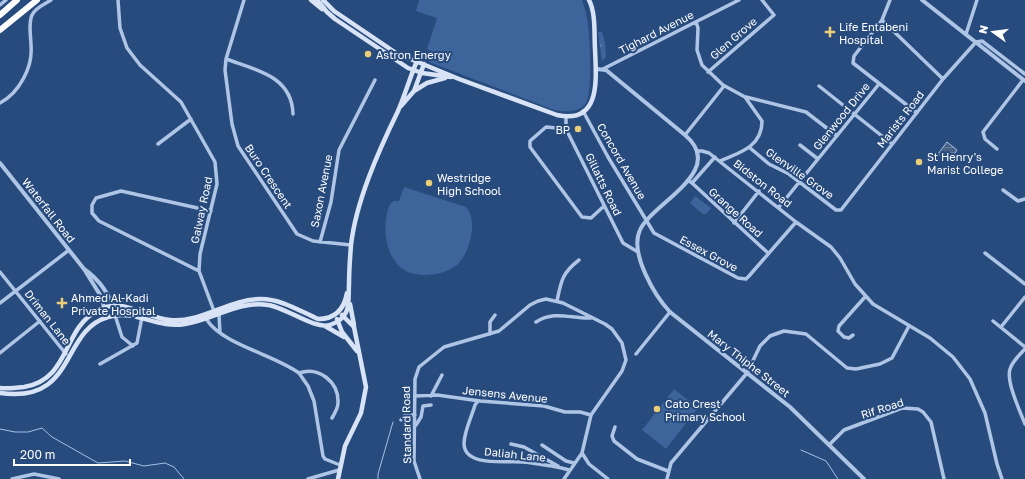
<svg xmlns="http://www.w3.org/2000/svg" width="1025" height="479" font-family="'Golos Text',sans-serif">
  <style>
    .grass { fill: #3d649b }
    .forest { fill: url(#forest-firs) }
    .water { fill: url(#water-rules); stroke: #a4c0e5 }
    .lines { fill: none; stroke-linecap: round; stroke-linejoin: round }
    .stream { stroke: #a4c0e5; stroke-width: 1 }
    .minor { stroke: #afc5e5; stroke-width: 3.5 }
    .tertiary { stroke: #afc5e5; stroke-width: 4 }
    .secondary { stroke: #d8e3f5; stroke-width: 4.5 }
    .motorway { stroke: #fff; stroke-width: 6 }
    .poi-dot { fill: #ecce76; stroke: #284b7e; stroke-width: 1.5 }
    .labels { text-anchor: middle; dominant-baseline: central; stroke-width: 4; stroke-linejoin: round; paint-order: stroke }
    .poi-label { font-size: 11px; fill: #fff; stroke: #284b7e; text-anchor: start }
    .street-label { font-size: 11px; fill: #fff; stroke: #284b7e }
  </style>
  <defs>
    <pattern id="forest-firs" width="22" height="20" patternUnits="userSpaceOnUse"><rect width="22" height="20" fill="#3d649b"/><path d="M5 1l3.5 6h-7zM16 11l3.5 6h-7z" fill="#5a7baa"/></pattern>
    <pattern id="water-rules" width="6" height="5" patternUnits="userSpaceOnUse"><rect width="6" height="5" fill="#486286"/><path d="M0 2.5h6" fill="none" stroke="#637a98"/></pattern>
  </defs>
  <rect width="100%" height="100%" fill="#284b7e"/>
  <!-- grass -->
  <path class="grass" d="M419 0H582C584 6 586 12 587 18 590 32 593 92 586 103 579 113 565 112 554 110L429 62 432 51 427 49 437 18 416 11Z
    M404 187 466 207C473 215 473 227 471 236 469 246 465 257 458 264 445 276 415 280 400 267 384 252 382 223 390 204L394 201H399Z
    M695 196 711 208 706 214H703L690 203Z
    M674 389 698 408 666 449 642 430Z"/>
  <!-- forest -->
  <path class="forest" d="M598 32H602L605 42 606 57 602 61Z"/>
  <!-- water -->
  <path class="water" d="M947 142 957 150 949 162 938 154Z"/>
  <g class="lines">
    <!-- stream -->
    <path class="stream" d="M0 429 15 432H28L42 428 52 437 98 463 125 461 144 466 165 463 174 467 184 479
      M801 450 826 461 838 479
      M378 479V474L393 422"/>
    <!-- minor -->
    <path class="minor" d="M118 0 120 28 127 48 140 65 181 102 215 162 217 184 200 254 199 271 214 311
      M244 0 226 59 225 70 232 124 238 146 297 234 313 241 351 245
      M890 0 882 20 854 56 853 63 917 113
      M0 5 6 0
      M882 20 943 79
      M696 22 698 28 697 50 702 65 723 85 745 97 762 121C762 147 739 153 720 161
      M966 34 977 0
      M226 59C256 70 292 76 293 114
      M603 69 739 0
      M708 72 774 15 762 0
      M819 86 892 144
      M746 97 806 112 837 136
      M0 103C19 93 33 67 31 46 31 36 28 24 32 15 35 8 45 4 51 0
      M583 111 608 157 654 233 738 278 746 279 749 276 796 222
      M566 116V129L623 243 638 252
      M566 129 546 127 530 141V147L582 217 591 218 604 206
      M685 135 724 86
      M158 144 191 119
      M800 145 818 159
      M750 148 769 164 789 174 836 210H841L943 79 976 42 982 41 1025 74
      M997 149 985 139 983 132 1023 80
      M697 151H702L709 153 796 222 831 247 840 258 855 284 873 304 930 338 953 357 970 379 985 413 997 464 1002 479
      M688 180 692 183 715 157
      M692 183 768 253
      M1003 190 1018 201 1025 199
      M779 207 879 84
      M734 223 759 191
      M320 242 331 202 339 150 375 80
      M985 253 1025 284
      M199 271 99 221 92 213V205L96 198 121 191 211 211
      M0 272 66 354
      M557 301C561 281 562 273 579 260
      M0 303 69 250
      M115 315 122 337 133 346
      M219 315 220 333
      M207 320C222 344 275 355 299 373 319 366 339 382 338 403 338 408 335 413 332 418
      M993 321 1025 347
      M536 322C555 310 571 319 591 318
      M1001 327 1025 297
      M490 334V322L495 315
      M853 335 849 338 844 337 838 331 839 326 865 297
      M1025 349C1020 354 1012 362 1010 369 1006 382 1020 411 1025 424
      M0 353 40 321
      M636 354 670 312
      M100 364 137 343 142 317
      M299 373 308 386 314 401 323 456 325 459 340 465
      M415 396 437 395 480 401 544 406 565 412H580L591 415
      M431 396 442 375
      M478 401 475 405C472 416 464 431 464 444 465 468 508 460 524 462 539 464 555 466 569 470
      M401 420 405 415H415
      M416 425 421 417 423 406 431 405
      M615 427 612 436 614 441 637 459 668 471
      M511 444 524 447 558 466
      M830 444 844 430 902 408 918 409 923 412 931 422 944 479
      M542 445 566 461 574 463
      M582 453 589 464 608 479
      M12 479 34 474 59 479
      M308 479 339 470
      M420 479 414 461 415 379 419 367 444 347 499 331 530 305 538 301 546 299 563 303 605 324 612 329 622 343 626 360 622 371 591 415 582 453 564 479
      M667 479 671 463 747 373 760 346 770 336 784 331 806 334 847 368 856 369 880 364 892 358 909 326"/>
    <!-- tertiary -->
    <path class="tertiary" d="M922 0 1025 81
      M596 69 606 70 685 135C728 171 652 203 640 230 629 253 655 296 670 312L790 407 864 479
      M0 163 84 269 102 298 106 317
      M84 269C99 279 112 297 115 315"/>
    <!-- secondary -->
    <path class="secondary" d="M311 0 322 9
      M317 0 327 12 335 19 408 68 422 73 451 77
      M323 0 334 11 396 53 459 79 557 115C602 125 596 77 595 49 594 33 596 14 589 0
      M414 91 427 83 445 78
      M401 106 414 91 424 64
      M350 304 354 325
      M337 319 342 332 357 351
      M325 326 344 337
      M0 388C8 389 16 388 24 387 71 379 62 329 97 311 123 296 144 318 170 320 202 323 229 299 261 299 281 299 300 311 318 319 335 319 344 310 347 293
      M0 393C77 404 60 331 108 317 137 309 156 329 185 324 212 320 240 300 268 305 285 307 315 330 330 325 352 317 348 303 349 284 349 271 350 258 351 245 356 201 379 150 398 111 405 95 410 77 417 61
      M338 479 345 446 361 413 366 387 354 327 342 315"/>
    <!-- motorway -->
    <path class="motorway" d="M0 15 17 0
      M0 30 37 0"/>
  </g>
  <!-- markers -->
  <g class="poi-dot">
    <path d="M828 26h4v4h4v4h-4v4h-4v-4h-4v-4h4z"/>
    <circle cx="368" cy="54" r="4"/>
    <circle cx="578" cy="129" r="4"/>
    <circle cx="919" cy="162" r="4"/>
    <circle cx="429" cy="183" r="4"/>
    <path d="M60 297h4v4h4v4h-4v4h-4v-4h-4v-4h4z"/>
    <circle cx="657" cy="409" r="4"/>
  </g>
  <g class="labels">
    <!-- poi labels -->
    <g class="poi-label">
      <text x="839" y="26">Life Entabeni<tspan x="839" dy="13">Hospital</tspan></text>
      <text x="376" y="54">Astron Energy</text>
      <text x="570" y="129" text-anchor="end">BP</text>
      <text x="927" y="156">St Henry's<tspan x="927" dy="13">Marist College</tspan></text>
      <text x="437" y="177">Westridge<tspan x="437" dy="13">High School</tspan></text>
      <text x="71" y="297">Ahmed Al-Kadi<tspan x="71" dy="13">Private Hospital</tspan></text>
      <text x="665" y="403">Cato Crest<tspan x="665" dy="13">Primary School</tspan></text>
    </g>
    <!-- street labels -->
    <g class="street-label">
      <text transform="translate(656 32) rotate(-27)">Tighard Avenue</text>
      <text transform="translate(733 38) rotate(-41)">Glen Grove</text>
      <text transform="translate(841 116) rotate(-51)">Glenwood Drive</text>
      <text transform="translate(900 119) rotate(-52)">Marists Road</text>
      <text transform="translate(622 161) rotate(60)">Concord Avenue</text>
      <text transform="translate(800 173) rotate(35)">Glenville Grove</text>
      <text transform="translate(269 176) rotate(56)">Buro Crescent</text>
      <text transform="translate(763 183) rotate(38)">Bidston Road</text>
      <text transform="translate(604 184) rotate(64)">Gillatts Road</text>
      <text transform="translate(321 191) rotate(-79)">Saxon Avenue</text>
      <text transform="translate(49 210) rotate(52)">Waterfall Road</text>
      <text transform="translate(201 210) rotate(-78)">Galway Road</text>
      <text transform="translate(736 212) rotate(42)">Grange Road</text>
      <text transform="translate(709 253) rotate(28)">Essex Grove</text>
      <text transform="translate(48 317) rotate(52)">Driman Lane</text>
      <text transform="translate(749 363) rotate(38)">Mary Thiphe Street</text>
      <text transform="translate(505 394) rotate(6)">Jensens Avenue</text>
      <text transform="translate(882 408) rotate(-18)">Rif Road</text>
      <text transform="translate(406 425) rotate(-91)">Standard Road</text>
      <text transform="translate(515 454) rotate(6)">Daliah Lane</text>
    </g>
  </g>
  <!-- north arrow -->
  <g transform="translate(993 32) rotate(284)" stroke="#284b7e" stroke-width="3" paint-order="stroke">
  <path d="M0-3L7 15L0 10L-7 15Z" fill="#ffffff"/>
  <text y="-6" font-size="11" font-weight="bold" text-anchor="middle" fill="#ffffff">N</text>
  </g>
  <!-- scale -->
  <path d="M14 459v6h116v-6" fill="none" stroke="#ffffff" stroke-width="2"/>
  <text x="20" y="459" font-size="12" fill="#ffffff" stroke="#284b7e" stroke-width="3" paint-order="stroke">200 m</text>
</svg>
